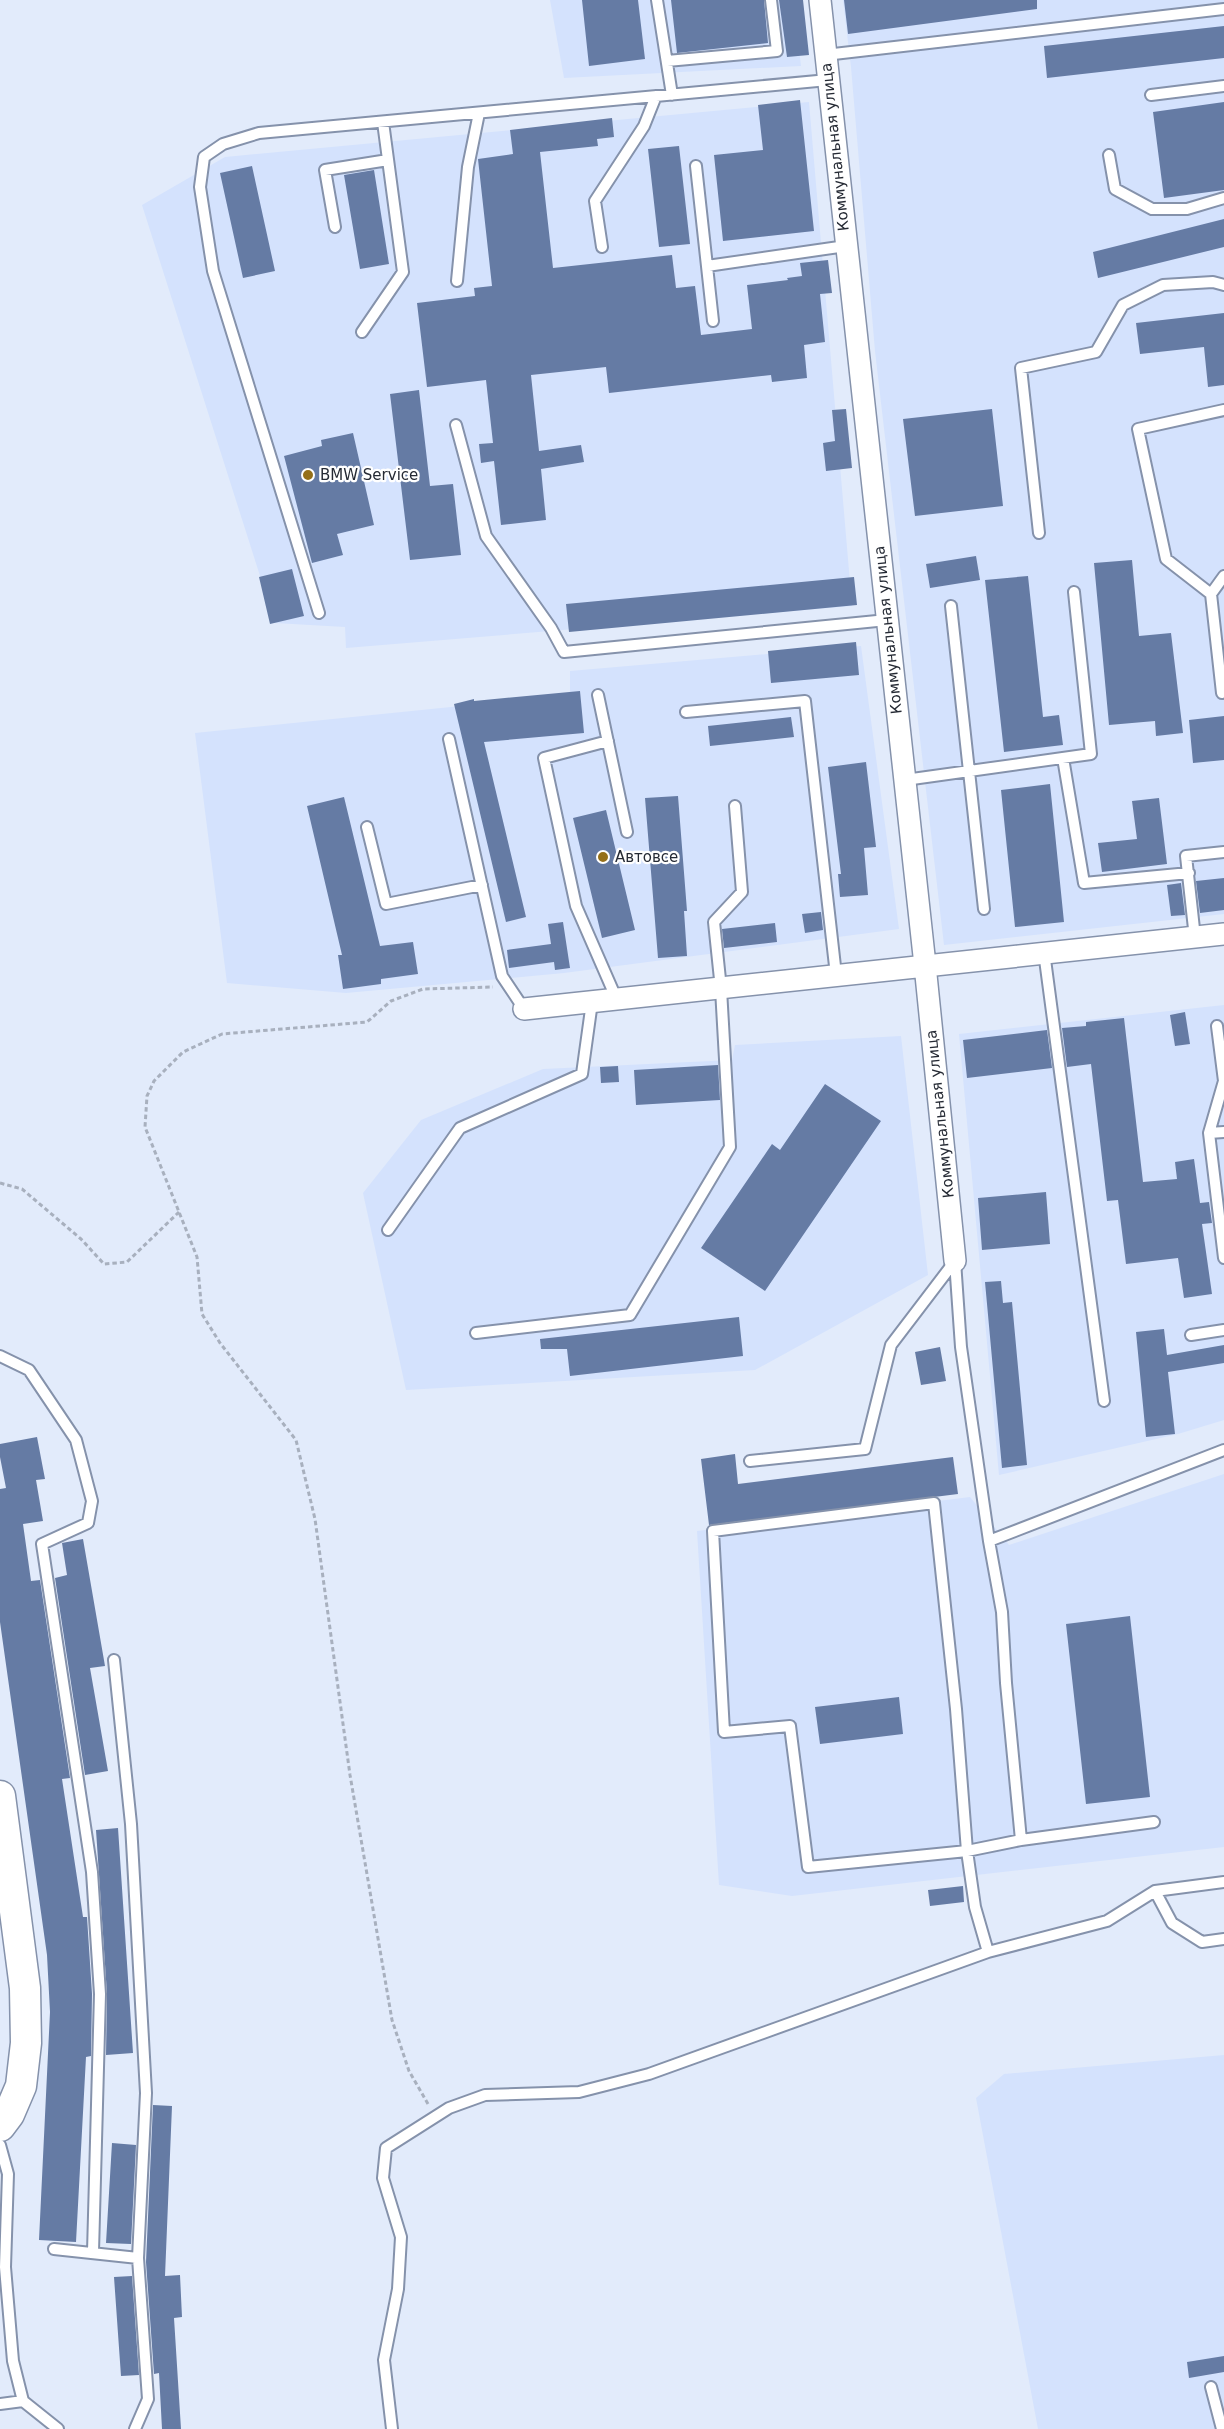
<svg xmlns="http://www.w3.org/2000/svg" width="1224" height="2429" font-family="'DejaVu Sans',sans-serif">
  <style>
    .built { fill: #d4e2fd }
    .building { fill: #657ba4 }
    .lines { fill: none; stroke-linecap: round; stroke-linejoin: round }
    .service-casing { stroke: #8592ab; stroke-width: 14 }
    .minor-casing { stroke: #8592ab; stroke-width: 24 }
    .secondary-casing { stroke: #8592ab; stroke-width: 33 }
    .path { stroke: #a8b0be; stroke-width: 3; stroke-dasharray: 4.5 3; stroke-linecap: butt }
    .service { stroke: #fff; stroke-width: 10 }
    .minor { stroke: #fff; stroke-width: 21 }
    .secondary { stroke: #fff; stroke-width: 30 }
    .poi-dot { fill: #957019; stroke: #fff; stroke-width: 2 }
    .labels { text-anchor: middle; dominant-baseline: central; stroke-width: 4.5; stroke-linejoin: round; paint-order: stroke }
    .street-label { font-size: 15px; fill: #252a34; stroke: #fff }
    .poi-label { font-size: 15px; fill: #252a34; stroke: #fff; text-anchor: start }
  </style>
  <rect width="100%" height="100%" fill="#e2ebfb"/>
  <!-- built -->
  <path class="built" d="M550 0H793L801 66 564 78Z
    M843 0H1224V914L944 945 875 351 851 67Z
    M809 102 852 606 346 648 345 627 275 623 142 205 225 157Z
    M861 646 899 929 564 973 346 993 227 983 195 733 570 695V671Z
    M1224 1005V1420L1178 1434 999 1475 959 1034Z
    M901 1036 928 1275 755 1370 406 1390 363 1193 421 1120 543 1069 732 1060 735 1045Z
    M1224 1474V1847L792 1896 719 1885 697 1531 970 1497 1009 1545Z
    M1224 2055V2429H1038L976 2098 1004 2074Z"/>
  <!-- building -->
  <path class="building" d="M582 0H638L645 59 589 66Z
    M671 0H764L768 43 677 53Z
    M779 0H803L809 55 787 57Z
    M844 0H1037V9L848 34Z
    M1224 26V58L1047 78 1044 46Z
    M800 100 814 231 723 241 714 155 763 150 758 105Z
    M1224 102V190L1164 198 1153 112Z
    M612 118 614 137 597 139 598 146 540 152 553 268 672 255 676 288 695 286 701 335 752 329 747 285 788 280 787 278 802 276 800 263 828 260 832 293 820 294 825 342 804 345 807 378 772 382 771 375 609 393 606 367 531 375 539 451 581 445 584 462 541 469 546 520 501 525 494 461 481 463 479 444 493 443 486 380 427 387 417 303 475 296 474 288 492 286 478 159 513 154 510 130Z
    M679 146 690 244 659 247 648 149Z
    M252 166 275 271 243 278 220 173Z
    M374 170 389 264 360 269 344 175Z
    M1224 219V247L1098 278 1093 252Z
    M1224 313V385L1208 387 1204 347 1140 354 1136 323Z
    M419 390 430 486 453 484 461 555 410 560 390 394Z
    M846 409 852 468 826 471 823 443 835 441 832 410Z
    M992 409 1003 506 915 516 903 419Z
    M353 433 374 525 337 534 343 555 312 563 284 456 322 446 321 440Z
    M976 556 980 580 930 588 926 564Z
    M1132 560 1139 636 1171 633 1183 733 1156 736 1155 721 1109 725 1094 563Z
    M292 569 304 616 270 624 259 577Z
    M1028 576 1043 717 1059 715 1063 745 1004 752 985 580Z
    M854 577 857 605 569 632 566 604Z
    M856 642 859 675 771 683 768 651Z
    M580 691 584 733 484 742 526 917 506 922 454 704 474 699V701Z
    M1224 716V760L1193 763 1189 720Z
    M791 717 794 737 710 746 708 726Z
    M866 762 876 847 864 848 868 895 840 897 838 874H841L828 767Z
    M1050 784 1064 922 1015 927 1001 790Z
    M678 796 687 911H684L687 956 658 958 645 798Z
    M344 797 380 946 413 942 418 974 381 979V984L343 989 338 955H342L307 806Z
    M1159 798 1167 864 1102 872 1098 843 1137 839 1132 801Z
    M606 810 635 930 602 938 573 818Z
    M1224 878V910L1200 913 1196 881Z
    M1181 883 1185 915 1171 916 1167 885Z
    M821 912 823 930 805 933 802 914Z
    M563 922 570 968 555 970 554 962 509 968 507 950 551 944 548 924Z
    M775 923 777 942 724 948 722 929Z
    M1185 1012 1190 1044 1175 1046 1170 1015Z
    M1124 1018 1143 1182 1177 1179 1175 1162 1194 1159 1200 1203 1209 1202 1212 1223 1202 1224 1212 1294 1184 1298 1178 1258 1126 1264 1118 1200 1107 1201 1091 1064 1067 1067 1062 1028 1086 1026V1022Z
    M1047 1030 1052 1068 967 1078 963 1040Z
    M718 1065 720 1100 636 1105 634 1070Z
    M618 1066 619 1082 601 1083 600 1067Z
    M825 1084 881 1121 765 1291 701 1248 772 1144 780 1150Z
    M1046 1192 1050 1244 982 1250 978 1198Z
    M1001 1281 1003 1303 1012 1302 1027 1465 1002 1468 985 1282Z
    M739 1317 743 1356 570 1376 567 1349H541L540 1339Z
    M1164 1329 1167 1355 1224 1345V1363L1168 1372 1175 1434 1146 1437 1136 1332Z
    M940 1347 946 1381 921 1385 915 1352Z
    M37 1437 45 1479 36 1480 43 1521 23 1524 31 1581 40 1580 70 1778 62 1779 83 1917H87L92 1994 91 2056 86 2057 76 2242 39 2240 50 2012 47 1955 0 1622V1489L6 1488 0 1457V1444Z
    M735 1454 738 1484 953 1457 958 1494 709 1525 701 1459Z
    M83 1539 105 1666 90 1668 108 1771 85 1775 55 1578 67 1575 62 1543Z
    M1130 1616 1150 1797 1086 1804 1066 1624Z
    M899 1697 903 1734 820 1744 815 1707Z
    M118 1828 133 2053 106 2055 107 1994 96 1830Z
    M963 1886 964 1902 930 1906 928 1890Z
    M153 2105 172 2106 165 2276 180 2275 182 2317 174 2318 181 2429H162L159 2373 154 2374 146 2262Z
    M112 2143 136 2145 131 2244 106 2243Z
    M132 2276 139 2375 121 2376 114 2277Z
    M1224 2356V2372L1189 2378 1187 2362Z"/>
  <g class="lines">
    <defs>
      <path id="service" d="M657 0 672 95
        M825 55 1224 9
        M667 61 777 51 771 0
        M1151 95 1224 86
        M1109 155 1115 189 1152 209H1187L1224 198
        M696 166 713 321
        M335 227 325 170 388 160
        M602 247 595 201 644 126 656 96
        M707 266 846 246
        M457 281 468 167 479 113
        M362 332 403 272 383 122
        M456 425 486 536 551 628 564 652 887 620
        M1039 533 1021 368 1096 352 1123 305 1163 285 1213 282 1224 285
        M1211 594 1224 576
        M951 606 984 909
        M319 613 213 271 200 187 204 157 223 144 259 133 828 80
        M1222 693 1211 594 1166 559 1138 429 1224 410
        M598 695 627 832
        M686 712 805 701 836 975
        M449 739 502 976 524 1009
        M608 741 544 758 576 906 617 1000
        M1063 758 1084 883 1189 873
        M905 780 1091 754 1074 592
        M367 827 386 904 482 885
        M1195 938 1186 856 1224 852
        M1044 952 1104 1401
        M1217 1026 1224 1081 1209 1133 1224 1258
        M1209 1133 1224 1132
        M388 1230 460 1128 582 1074 592 1002
        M955 1261 961 1347 989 1541 1002 1612 1006 1683 1021 1840
        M476 1333 630 1315 730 1147 721 989 714 922 742 892 735 806
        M1191 1335 1224 1330
        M0 1356 29 1370 76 1440 92 1501 88 1523 42 1544 92 1872 100 1994 93 2252
        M750 1461 865 1449 891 1345 955 1261
        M989 1541 1224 1450
        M114 1660 131 1824 146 2093 138 2258 148 2399 135 2429
        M1155 1891 1172 1923 1202 1942 1224 1939
        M988 1952 975 1907 967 1851 956 1709 934 1503 713 1531 724 1732 790 1726 808 1867 967 1851 1021 1840 1154 1822
        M0 2145 8 2174 5 2267 13 2361 23 2401
        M54 2249 138 2258
        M1211 2387 1222 2429
        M0 2404 23 2401 58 2429
        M392 2429 384 2360 398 2289 401 2237 383 2178 386 2148 449 2108 485 2095 579 2092 649 2074 988 1952 1107 1921 1155 1891 1224 1882"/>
      <path id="minor" d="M820 0 925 965 955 1261
        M524 1009 1224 934"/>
      <path id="secondary" d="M0 1796 25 1988 26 2043 21 2086 9 2114 0 2126"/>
    </defs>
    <!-- service casing -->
    <use href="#service" class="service-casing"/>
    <!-- minor casing -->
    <use href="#minor" class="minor-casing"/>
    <!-- secondary casing -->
    <use href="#secondary" class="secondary-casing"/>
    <!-- path -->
    <path class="path" d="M0 1183 22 1189 81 1239 104 1264 127 1262 179 1212
      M428 2104 409 2071 392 2020 350 1775 315 1519 296 1440 220 1343 202 1314 197 1257 145 1127 147 1096 154 1081 183 1052 222 1034 367 1022 391 1001 423 989 493 987"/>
    <!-- service -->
    <use href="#service" class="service"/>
    <!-- minor -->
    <use href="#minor" class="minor"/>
    <!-- secondary -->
    <use href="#secondary" class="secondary"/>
  </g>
  <!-- markers -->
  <g class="poi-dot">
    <circle cx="308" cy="475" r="6"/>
    <circle cx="603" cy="857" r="6"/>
  </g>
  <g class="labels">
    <!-- street labels -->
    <g class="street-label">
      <text transform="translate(835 147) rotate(-96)">Коммунальная улица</text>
      <text transform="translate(888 630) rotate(-96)">Коммунальная улица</text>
      <text transform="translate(940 1114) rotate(-96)">Коммунальная улица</text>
    </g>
    <!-- poi labels -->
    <g class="poi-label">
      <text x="320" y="475">BMW Service</text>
      <text x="615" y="857">Автовсе</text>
    </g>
  </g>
</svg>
